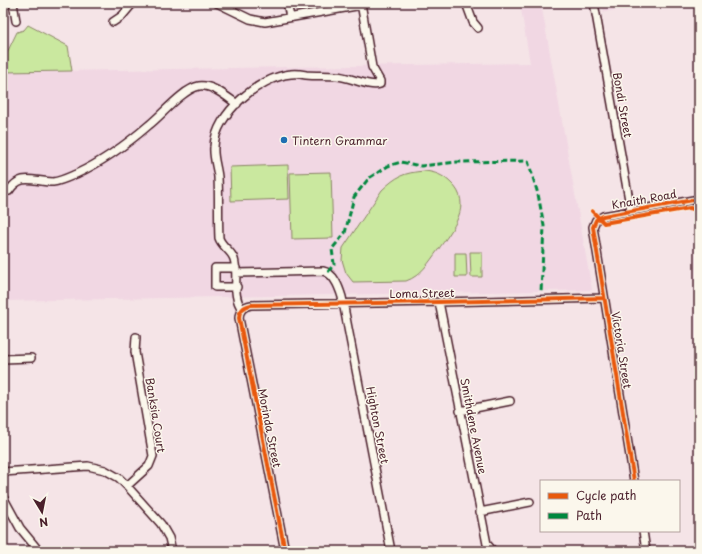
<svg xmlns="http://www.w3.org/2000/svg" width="702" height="554" font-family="'Playpen Sans',sans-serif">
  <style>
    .built { fill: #f1d7e3 }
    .green { fill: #cae89f; stroke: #8a8465 }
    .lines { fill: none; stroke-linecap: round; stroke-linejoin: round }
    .minor-casing { stroke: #4a1f2b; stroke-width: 10 }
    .minor { stroke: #fbf7ec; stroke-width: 7 }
    .quiet { stroke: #00873e; stroke-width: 3; stroke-dasharray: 6 3; stroke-linecap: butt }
    .cycleway-casing { stroke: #fbf7ec; stroke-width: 6 }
    .cycleway { stroke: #e8590c; stroke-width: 4 }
    .poi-dot { fill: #1f6fb2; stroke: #fbf7ec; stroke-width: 1.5 }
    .labels { text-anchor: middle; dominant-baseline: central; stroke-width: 3; stroke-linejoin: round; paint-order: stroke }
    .street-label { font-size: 11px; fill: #4a1f2b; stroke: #fbf7ec }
    .poi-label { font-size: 11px; fill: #4a1f2b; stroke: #fbf7ec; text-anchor: start }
  </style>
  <rect width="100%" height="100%" fill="#f5e4e7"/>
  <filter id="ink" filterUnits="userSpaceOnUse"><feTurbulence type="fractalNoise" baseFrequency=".025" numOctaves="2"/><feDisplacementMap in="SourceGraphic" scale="8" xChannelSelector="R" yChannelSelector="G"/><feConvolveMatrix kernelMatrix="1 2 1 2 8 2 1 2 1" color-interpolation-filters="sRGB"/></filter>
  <g filter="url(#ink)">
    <!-- built -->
    <path class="built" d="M520 3H541L592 290 3 301V72L530 63Z
      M602 3H654L604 12Z"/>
    <!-- green -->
    <path class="green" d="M28 25 68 46 72 71 3 72V61L17 32 24 30Z
      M288 165 289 199 231 201 230 167Z
      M424 171C435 172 443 175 451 183 474 204 452 230 438 250 429 262 421 276 406 281L353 282 346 273 342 260 343 248 382 190C397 176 403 173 424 171Z
      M331 172 333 238 292 239 290 173Z
      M470 252H482V277H471Z
      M455 253H466L467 277H455Z"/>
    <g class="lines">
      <defs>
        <path id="minor" d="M13 3 16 21
          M217 3 250 19 265 22 362 5
          M287 3 290 17
          M466 3 473 22 478 28
          M594 3 631 211
          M113 22 122 16 133 3
          M9 191C21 172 34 182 53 182 61 181 69 177 76 174 102 162 127 144 149 125 162 115 183 89 199 86 212 84 227 97 237 104
          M236 268H215V287H237
          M236 273 323 271C334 273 339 287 342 297L391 551
          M439 302 487 544 493 551
          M242 309C231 295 239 275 234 259 231 250 222 247 219 238 218 218 219 197 218 177 217 167 213 157 214 147 215 114 259 77 291 74 296 73 301 74 306 75 316 76 326 75 336 76 348 76 370 88 380 84V81L372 67 361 3
          M3 359 31 358
          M460 411 510 401
          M3 472 88 466 105 470 119 478 127 486 161 524 169 538 172 551
          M634 481 593 227 596 220 603 216 699 199
          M127 486 149 466 153 456 135 352 136 337
          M3 497 20 528 39 551
          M480 512 530 502
          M643 531 646 551
          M285 551 239 318C239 311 244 306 251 305L439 302 604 298"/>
      </defs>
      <!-- minor casing -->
      <use href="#minor" class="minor-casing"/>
      <!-- minor -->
      <use href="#minor" class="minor"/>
      <!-- quiet -->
      <path class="quiet" d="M328 272 334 264 332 249 345 233 354 197 369 178 388 166 401 162 421 166 457 162 528 161 538 194 544 226 541 293"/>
      <defs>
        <path id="cycleway" d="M592 211 604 223 690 208 693 209 699 208
          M634 481 593 227 596 220 603 216 699 199
          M285 551 239 318C239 311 244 306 251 305L439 302 604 298"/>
      </defs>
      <!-- cycleway casing -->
      <use href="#cycleway" class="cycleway-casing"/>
      <!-- cycleway -->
      <use href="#cycleway" class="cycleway"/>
    </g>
  </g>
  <!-- markers -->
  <circle class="poi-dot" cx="284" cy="140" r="4"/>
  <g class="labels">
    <!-- street labels -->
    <g class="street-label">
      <text transform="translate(623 105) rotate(80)">Bondi Street</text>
      <text transform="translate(644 199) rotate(-10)">Knaith Road</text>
      <text transform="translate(422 293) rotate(-1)">Loma Street</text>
      <text transform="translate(622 350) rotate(81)">Victoria Street</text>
      <text transform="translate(156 415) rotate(81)">Banksia Court</text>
      <text transform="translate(378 425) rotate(79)">Highton Street</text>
      <text transform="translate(474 426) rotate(79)">Smithdene Avenue</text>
      <text transform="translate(270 428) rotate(79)">Morinda Street</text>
    </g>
    <!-- poi labels -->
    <g class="poi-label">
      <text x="292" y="140">Tintern Grammar</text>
    </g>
  </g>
  <!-- margin -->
  <rect width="702" height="554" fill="none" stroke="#fbf7ec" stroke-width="16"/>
  <rect x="8" y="8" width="686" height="538" fill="none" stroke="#4a1f2b" stroke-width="1.5" filter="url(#ink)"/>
  <!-- legend -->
  <rect x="540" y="480" width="140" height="52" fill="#fbf7ec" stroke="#b4a19f"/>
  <rect x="548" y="493" width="20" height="6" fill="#e8590c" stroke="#b4a19f"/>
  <text x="576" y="500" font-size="12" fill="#4a1f2b">Cycle path</text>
  <rect x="548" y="513" width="20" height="6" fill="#00873e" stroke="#b4a19f"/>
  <text x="576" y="520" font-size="12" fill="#4a1f2b">Path</text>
  <!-- north arrow -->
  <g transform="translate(42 512) rotate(170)" stroke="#fbf7ec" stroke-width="3" paint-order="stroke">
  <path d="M0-3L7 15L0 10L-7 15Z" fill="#4a1f2b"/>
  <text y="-6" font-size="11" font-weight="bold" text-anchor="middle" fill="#4a1f2b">N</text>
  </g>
</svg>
